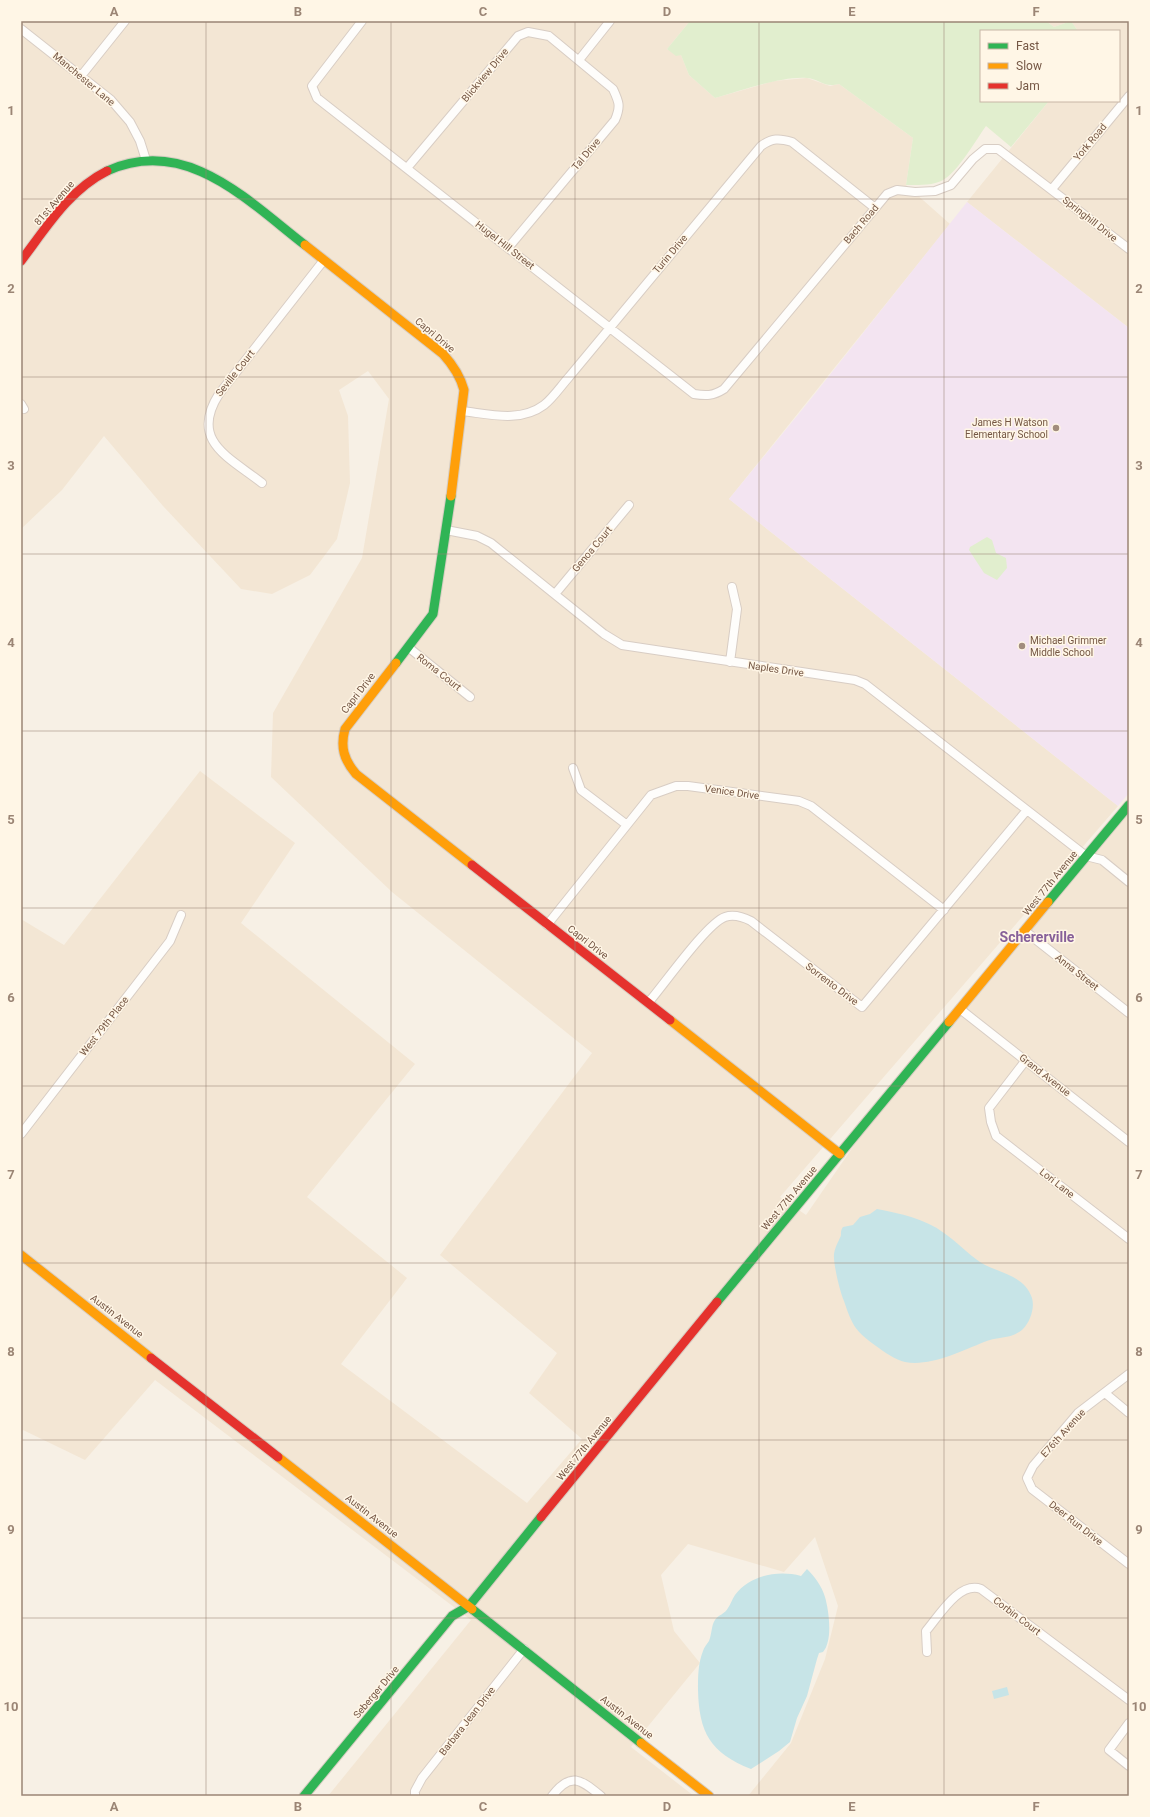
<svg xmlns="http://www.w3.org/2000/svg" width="1150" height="1817" font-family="Roboto,sans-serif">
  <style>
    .residential { fill: #f3e6d4 }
    .education { fill: #f3e4f1 }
    .green { fill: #e1eece }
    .water { fill: #c7e4e7 }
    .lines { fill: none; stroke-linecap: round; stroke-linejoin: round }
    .street-casing { stroke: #d8cdc4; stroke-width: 10 }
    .fast-casing { stroke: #d7cdc2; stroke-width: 11 }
    .slow-casing { stroke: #d7cdc2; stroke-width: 11 }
    .jam-casing { stroke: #d7cdc2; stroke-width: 11 }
    .street { stroke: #fefdfb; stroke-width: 8 }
    .fast { stroke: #30b455; stroke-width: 9 }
    .slow { stroke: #ff9f0a; stroke-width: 9 }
    .jam { stroke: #e5322d; stroke-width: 9 }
    .grid { fill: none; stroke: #9b8575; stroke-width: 1; stroke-opacity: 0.55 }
    .poi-dot { fill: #a28d7d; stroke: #fff6e6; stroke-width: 1.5 }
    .labels { text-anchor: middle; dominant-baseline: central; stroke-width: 3; stroke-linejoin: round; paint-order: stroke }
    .street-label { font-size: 10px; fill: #755745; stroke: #fff6e6 }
    .poi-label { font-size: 10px; fill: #755745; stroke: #fff6e6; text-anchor: end }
    .district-label { font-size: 14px; font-weight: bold; fill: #876099; stroke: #fff6e6 }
    .neatline { fill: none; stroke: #9b8575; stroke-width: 1.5 }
    .grid-label { font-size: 13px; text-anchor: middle; font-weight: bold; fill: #9b8575 }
  </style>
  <rect width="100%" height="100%" fill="#f7f0e5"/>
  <!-- residential -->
  <path class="residential" d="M21 21H690L667 49 681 55 689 75 715 98 774 81 807 78 830 86 839 84 913 138 906 185 950 224 729 499 1118 806 780 1197 806 1215 864 1131 1129 812V1796H748L791 1743 825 1659 838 1606 815 1537 784 1572 688 1544 661 1575 674 1631 700 1663 631 1747 694 1796H328L471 1620 155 1380 85 1460 23 1430 21 1431V919L64 945 200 771 295 843 241 923 415 1064 307 1197 407 1278 341 1364 527 1503 582 1439 529 1393 557 1353 440 1255 592 1053 392 892 271 777 273 713 362 558 389 399 368 371 339 390 348 416 350 483 337 539 310 575 272 594 241 589 163 506 104 436 62 490 21 529Z
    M1046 21H1129V328L967 202 1049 101H1119V31H1078L1071 21 1054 27Z"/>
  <!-- education -->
  <path class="education" d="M967 202 1129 328V793L1118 806 729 499 806 405Z"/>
  <!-- green -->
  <path class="green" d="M690 21H1046L1054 27 1071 21 1078 31H981V101H1049L1011 147 986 126C976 140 960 168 946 178 936 186 919 185 906 185L913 138 839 84C823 88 820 79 807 78 781 76 741 91 715 98L689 75 681 55 676 56 667 49Z
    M987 537 992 540 996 553 1006 558 1007 568 997 580 984 573 969 550 970 547Z"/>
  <!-- water -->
  <path class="water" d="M877 1209C901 1214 924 1218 944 1233 957 1242 967 1253 980 1262 997 1273 1024 1274 1032 1298 1035 1308 1030 1322 1023 1329 1011 1340 997 1336 984 1342 962 1351 929 1367 905 1362 896 1360 884 1352 876 1346 855 1331 852 1325 844 1301 840 1292 833 1263 834 1254 835 1246 840 1239 841 1235 841 1231 841 1230 843 1227L853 1225 860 1217 870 1214Z
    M807 1569C814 1576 822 1586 825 1597 829 1611 833 1641 823 1652L819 1653 817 1659 807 1696 797 1718 790 1742 779 1751 751 1769C710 1753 699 1732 698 1690 698 1676 698 1664 703 1651 704 1647 707 1644 709 1641 712 1634 711 1626 715 1620 718 1615 725 1614 728 1608 731 1604 732 1599 735 1595 750 1575 778 1570 801 1576Z
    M1007 1687 1009 1695 994 1699 992 1691Z"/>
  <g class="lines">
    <defs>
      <path id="street" d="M362 21 312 86 317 98 694 394C706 396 713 396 724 389L887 194 897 190 915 192 935 191 951 185 973 159 985 149H998L1129 249
        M21 29 111 100 130 122 140 141 146 160
        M579 60 610 21
        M81 76 125 21
        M407 168 518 36 528 32 549 36 613 89C619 102 621 106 615 120L508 248
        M1052 189 1129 96
        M21 404 24 409
        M462 411C489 414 520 423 544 405 553 398 561 386 569 377L761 146C772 138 779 138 792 142L875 208
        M262 483C229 457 189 441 219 394L324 260
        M446 530 477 536 491 543 604 634 622 645 855 680 865 684 1086 856 1102 860 1129 882
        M555 594 629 505
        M408 647 470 697
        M730 662 737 609 732 587
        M573 768 581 790 627 825
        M547 925 651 795 676 786H688L799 801 811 806 944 910
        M1025 931 1129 1013
        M648 1003C663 986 707 923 725 917 734 914 743 917 751 921L862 1007 1027 810
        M960 1009 1129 1142
        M1026 1060 989 1108 991 1122 996 1136 1129 1239
        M21 1134 170 941 181 915
        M1129 1374 1078 1413 1033 1466 1027 1478 1032 1489 1129 1564
        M1105 1393 1129 1413
        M927 1652 926 1631C939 1616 959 1581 981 1589L1129 1700
        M1129 1723 1109 1750 1129 1766
        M415 1796V1791L422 1778 524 1649
        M552 1796C571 1771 581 1780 601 1796"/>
      <path id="fast" d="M107 171C186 135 248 201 305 245
        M396 663 433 614 451 496
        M1048 902 1129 805
        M717 1302 949 1022
        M472 1609 641 1743
        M304 1796 452 1616 469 1606 541 1517"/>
      <path id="slow" d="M305 245 443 354C453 365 460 375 464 390L451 496
        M396 663 345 729C340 747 344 760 356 774L472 865
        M670 1020 840 1154
        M949 1022 1048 902
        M21 1255 151 1358
        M278 1457 472 1609
        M641 1743 709 1796"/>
      <path id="jam" d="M21 261C46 228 69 190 107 171
        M472 865 670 1020
        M151 1358 278 1457
        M541 1517 717 1302"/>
    </defs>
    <!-- street casing -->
    <use href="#street" class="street-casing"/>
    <!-- fast casing -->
    <use href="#fast" class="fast-casing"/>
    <!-- slow casing -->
    <use href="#slow" class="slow-casing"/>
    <!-- jam casing -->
    <use href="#jam" class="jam-casing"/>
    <!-- street -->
    <use href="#street" class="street"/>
    <!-- fast -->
    <use href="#fast" class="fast"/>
    <!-- slow -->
    <use href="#slow" class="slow"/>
    <!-- jam -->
    <use href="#jam" class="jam"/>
  </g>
  <!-- grid -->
  <path class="grid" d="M206 21V1796M391 21V1796M575 21V1796M759 21V1796M944 21V1796M21 199H1129M21 377H1129M21 554H1129M21 731H1129M21 908H1129M21 1086H1129M21 1263H1129M21 1440H1129M21 1618H1129"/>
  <!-- markers -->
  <g class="poi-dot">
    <circle cx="1056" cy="428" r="4"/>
    <circle cx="1022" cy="646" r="4"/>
  </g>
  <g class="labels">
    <!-- street labels -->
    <g class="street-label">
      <text transform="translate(485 75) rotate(-50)">Blickview Drive</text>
      <text transform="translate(84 79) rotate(40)">Manchester Lane</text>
      <text transform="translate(1090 142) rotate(-50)">York Road</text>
      <text transform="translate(586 154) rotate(-50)">Tal Drive</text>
      <text transform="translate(54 203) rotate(-49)">81st Avenue</text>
      <text transform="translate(1090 219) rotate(38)">Springhill Drive</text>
      <text transform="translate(861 224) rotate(-50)">Bach Road</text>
      <text transform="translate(505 245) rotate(38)">Hugel Hill Street</text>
      <text transform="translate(670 254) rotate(-50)">Turin Drive</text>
      <text transform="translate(435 335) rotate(40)">Capri Drive</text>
      <text transform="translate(235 373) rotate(-52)">Seville Court</text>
      <text transform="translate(592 549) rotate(-50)">Genoa Court</text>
      <text transform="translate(776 669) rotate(8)">Naples Drive</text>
      <text transform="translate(439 672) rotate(38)">Roma Court</text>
      <text transform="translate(358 693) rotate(-52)">Capri Drive</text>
      <text transform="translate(732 792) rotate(8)">Venice Drive</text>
      <text transform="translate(1050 883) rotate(-51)">West 77th Avenue</text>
      <text transform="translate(588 942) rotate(38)">Capri Drive</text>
      <text transform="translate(1077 972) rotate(38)">Anna Street</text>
      <text transform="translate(832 984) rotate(37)">Sorrento Drive</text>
      <text transform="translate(104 1026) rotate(-52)">West 79th Place</text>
      <text transform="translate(1045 1075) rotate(38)">Grand Avenue</text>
      <text transform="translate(1057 1183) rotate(38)">Lori Lane</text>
      <text transform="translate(789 1198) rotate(-50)">West 77th Avenue</text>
      <text transform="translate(117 1316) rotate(38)">Austin Avenue</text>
      <text transform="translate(1063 1433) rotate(-48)">E76th Avenue</text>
      <text transform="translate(584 1448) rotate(-51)">West 77th Avenue</text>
      <text transform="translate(372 1516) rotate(38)">Austin Avenue</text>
      <text transform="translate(1076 1523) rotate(38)">Deer Run Drive</text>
      <text transform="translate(1017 1616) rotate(37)">Corbin Court</text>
      <text transform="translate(376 1692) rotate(-50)">Seberger Drive</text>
      <text transform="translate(627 1717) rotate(38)">Austin Avenue</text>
      <text transform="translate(467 1721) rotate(-52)">Barbara Jean Drive</text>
    </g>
    <!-- poi labels -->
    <g class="poi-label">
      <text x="1048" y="422">James H Watson<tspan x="1048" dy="12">Elementary School</tspan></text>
      <text x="1030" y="640" text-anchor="start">Michael Grimmer<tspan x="1030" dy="12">Middle School</tspan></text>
    </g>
    <!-- district labels -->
    <g class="district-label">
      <text x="1037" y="937">Schererville</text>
    </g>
  </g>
  <!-- border -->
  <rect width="1150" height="1817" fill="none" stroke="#fff6e6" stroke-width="44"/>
  <!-- legend -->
  <rect x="980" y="30" width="140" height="72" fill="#fff6e6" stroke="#c8b6a6"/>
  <rect x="988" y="43" width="20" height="6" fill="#30b455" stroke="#c8b6a6"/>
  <text x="1016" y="50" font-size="12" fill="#755745">Fast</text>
  <rect x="988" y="63" width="20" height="6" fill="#ff9f0a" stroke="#c8b6a6"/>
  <text x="1016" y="70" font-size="12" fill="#755745">Slow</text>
  <rect x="988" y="83" width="20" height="6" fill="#e5322d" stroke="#c8b6a6"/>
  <text x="1016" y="90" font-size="12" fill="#755745">Jam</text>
  <rect x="22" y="22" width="1106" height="1773" class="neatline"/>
  <g class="grid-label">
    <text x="114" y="16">A</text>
    <text x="298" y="16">B</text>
    <text x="483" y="16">C</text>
    <text x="667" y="16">D</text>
    <text x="852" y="16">E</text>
    <text x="1036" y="16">F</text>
    <text x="11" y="115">1</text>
    <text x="1139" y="115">1</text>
    <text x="11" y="293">2</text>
    <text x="1139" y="293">2</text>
    <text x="11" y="470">3</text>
    <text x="1139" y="470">3</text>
    <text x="11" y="647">4</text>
    <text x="1139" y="647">4</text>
    <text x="11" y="824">5</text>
    <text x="1139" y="824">5</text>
    <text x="11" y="1002">6</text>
    <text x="1139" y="1002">6</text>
    <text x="11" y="1179">7</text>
    <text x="1139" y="1179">7</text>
    <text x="11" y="1356">8</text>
    <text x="1139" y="1356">8</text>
    <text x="11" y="1534">9</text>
    <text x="1139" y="1534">9</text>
    <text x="11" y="1711">10</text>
    <text x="1139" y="1711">10</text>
    <text x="114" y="1811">A</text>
    <text x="298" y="1811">B</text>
    <text x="483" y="1811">C</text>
    <text x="667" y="1811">D</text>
    <text x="852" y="1811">E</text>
    <text x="1036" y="1811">F</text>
  </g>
</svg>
